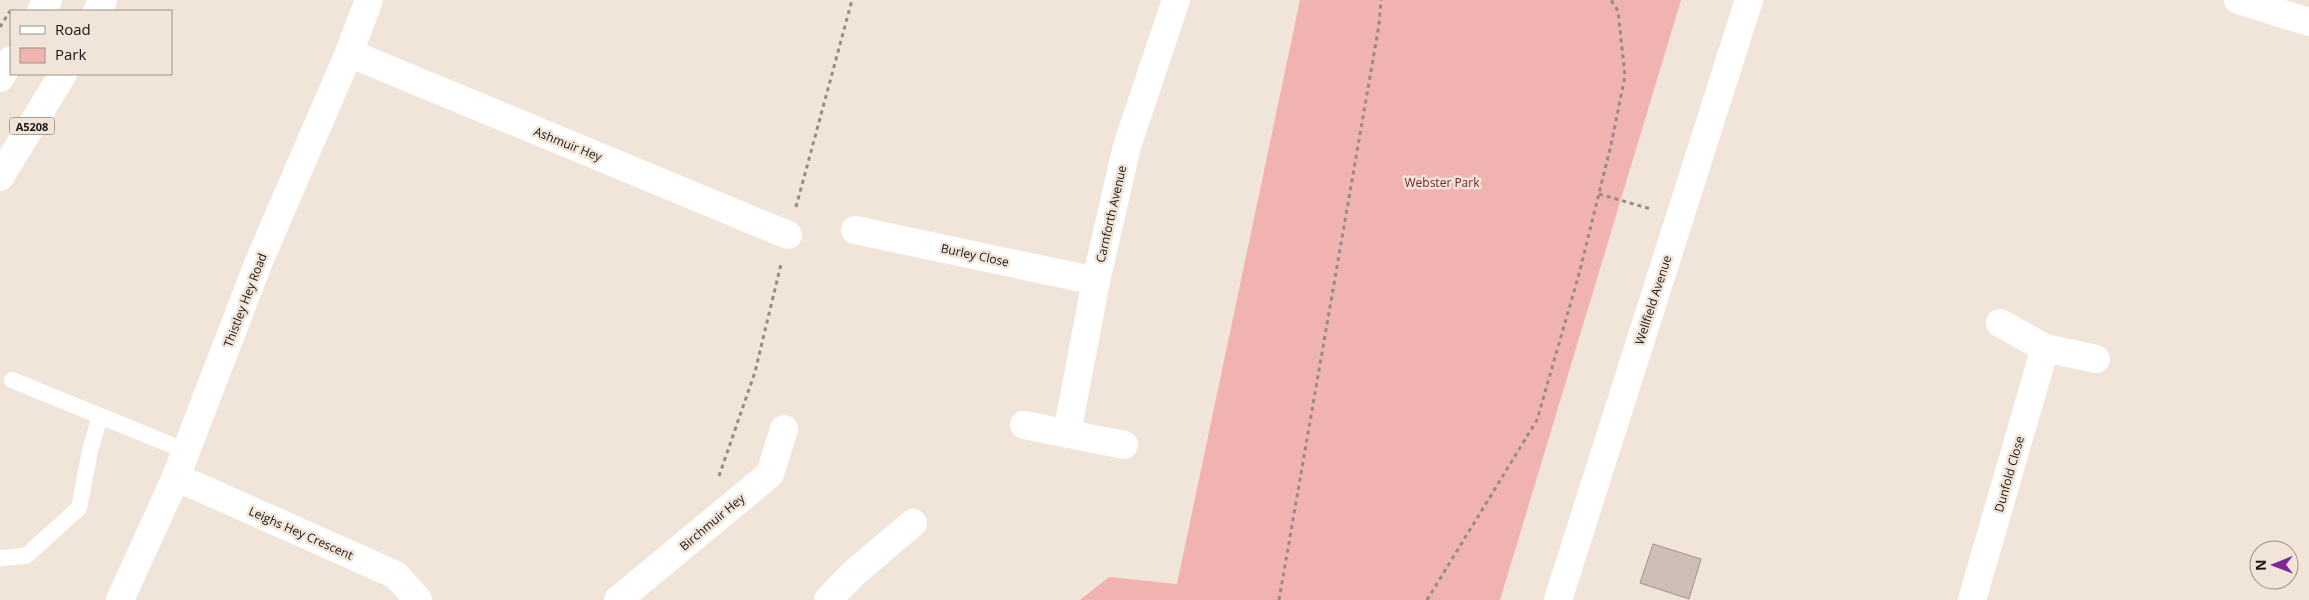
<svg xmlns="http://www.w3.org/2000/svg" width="2309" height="600" font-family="'Open Sans',sans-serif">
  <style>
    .green { fill: #f1b3b2 }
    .building { fill: #cdbdb7; stroke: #a0918b }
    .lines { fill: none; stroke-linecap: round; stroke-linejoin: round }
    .path { stroke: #968c85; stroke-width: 3; stroke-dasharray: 4 4; stroke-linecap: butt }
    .service { stroke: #fff; stroke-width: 16 }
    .minor { stroke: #fff; stroke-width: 28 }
    .primary { stroke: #fff; stroke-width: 28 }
    .labels { text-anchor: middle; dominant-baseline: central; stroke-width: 5; stroke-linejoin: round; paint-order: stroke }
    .shield { fill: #f1e4d9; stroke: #5b544e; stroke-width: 1 }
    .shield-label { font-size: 11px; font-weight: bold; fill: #1b1613 }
    .street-label { font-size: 12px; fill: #1b1613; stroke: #f1e4d9 }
    .park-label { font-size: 12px; fill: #7b2129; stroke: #f1e4d9 }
  </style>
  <rect width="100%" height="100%" fill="#f1e4d9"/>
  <!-- green -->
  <path class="green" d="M1300 0H1681L1500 600H1080L1109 577 1177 584Z"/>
  <!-- building -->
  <path class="building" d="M1653 544 1701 559 1689 599 1640 583Z"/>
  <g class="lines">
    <!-- path -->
    <path class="path" d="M0 27 10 11
      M1599 194 1651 209
      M796 207 852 0
      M719 476 755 372 781 264
      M1279 600 1379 25 1381 0
      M1427 600 1537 420 1579 274 1611 145 1625 76 1618 11 1611 0"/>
    <!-- service -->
    <path class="service" d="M12 380 186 451
      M0 558 26 556 79 508 90 451 100 416"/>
    <!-- minor -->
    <path class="minor" d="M2238 0 2309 22
      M349 53 788 235
      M855 230 1096 281
      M2000 323 2045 348 2096 359
      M1024 425 1124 445
      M1067 433 1096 281 1127 146 1176 0
      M176 477 396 575 418 600
      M120 600 176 477 260 259 349 53 369 0
      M618 600 770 474 784 429
      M828 600 853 574 913 523
      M1558 600 1749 0
      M1972 600 2045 348"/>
    <!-- primary -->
    <path class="primary" d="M41 11 48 0
      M97 11 103 0
      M0 78 11 60
      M0 177 63 74"/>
  </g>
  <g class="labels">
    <!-- shield labels -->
    <rect class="shield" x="9.5" y="117.5" width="45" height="17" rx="4"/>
    <g class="shield-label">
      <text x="32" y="126">A5208</text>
    </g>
    <!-- street labels -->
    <g class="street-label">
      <text transform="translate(568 144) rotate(22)">Ashmuir Hey</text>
      <text transform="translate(1111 214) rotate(-77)">Carnforth Avenue</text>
      <text transform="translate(975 255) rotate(12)">Burley Close</text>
      <text transform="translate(245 300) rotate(-69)">Thistley Hey Road</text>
      <text transform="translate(1653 300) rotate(-72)">Wellfield Avenue</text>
      <text transform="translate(2009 474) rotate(-74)">Dunfold Close</text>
      <text transform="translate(712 522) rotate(-40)">Birchmuir Hey</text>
      <text transform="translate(301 533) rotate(24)">Leighs Hey Crescent</text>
    </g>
    <!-- park labels -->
    <g class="park-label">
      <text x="1442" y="182">Webster Park</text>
    </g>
  </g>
  <!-- legend -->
  <rect x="10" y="10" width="162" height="65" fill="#f1e4d9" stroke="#9b928a"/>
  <rect x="20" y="26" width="25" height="8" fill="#ffffff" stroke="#9b928a"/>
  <text x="55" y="35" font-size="15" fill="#1b1613">Road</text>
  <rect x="20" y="48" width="25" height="15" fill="#f1b3b2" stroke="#9b928a"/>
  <text x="55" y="60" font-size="15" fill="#1b1613">Park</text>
  <!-- north arrow -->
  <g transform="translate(2274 565) rotate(269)"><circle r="24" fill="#f1e4d9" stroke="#9b928a"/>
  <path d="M0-4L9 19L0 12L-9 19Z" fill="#7d2796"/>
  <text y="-8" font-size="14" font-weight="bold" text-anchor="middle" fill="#1b1613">N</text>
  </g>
</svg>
